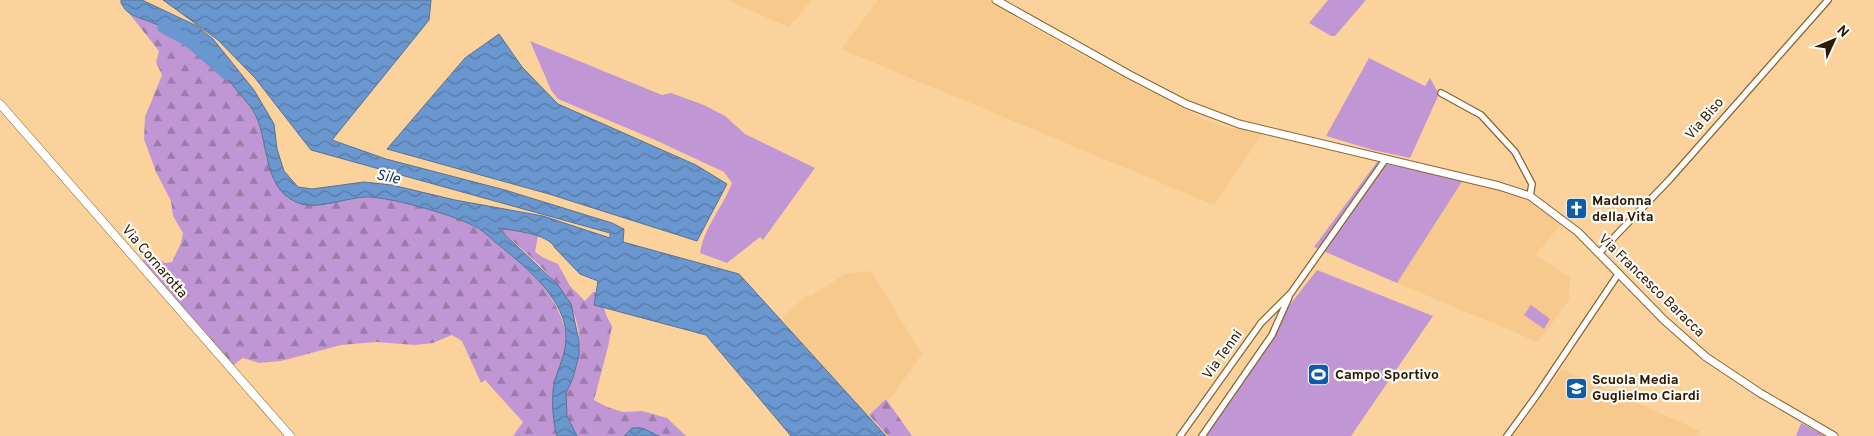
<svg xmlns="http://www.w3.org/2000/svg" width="1874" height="436" font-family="Overpass,sans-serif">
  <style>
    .built { fill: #f7c98c }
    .green { fill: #c097d4 }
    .forest { fill: url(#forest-firs) }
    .water { fill: url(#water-waves); stroke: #577292 }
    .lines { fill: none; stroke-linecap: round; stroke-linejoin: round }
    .river { stroke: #6a97cf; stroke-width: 12 }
    .minor-casing { stroke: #8a6631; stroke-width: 8 }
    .tertiary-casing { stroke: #8a6631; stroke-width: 9 }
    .secondary-casing { stroke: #8a6631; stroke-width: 9 }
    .minor { stroke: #fff; stroke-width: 5.5 }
    .tertiary { stroke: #fff; stroke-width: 7 }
    .secondary { stroke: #fff; stroke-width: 8 }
    .labels { text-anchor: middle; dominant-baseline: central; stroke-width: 4.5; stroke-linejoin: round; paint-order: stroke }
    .street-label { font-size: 14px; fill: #2a1b05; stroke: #fefaf5 }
    .poi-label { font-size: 14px; font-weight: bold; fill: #2a1b05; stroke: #fefaf5; text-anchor: start }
    .water-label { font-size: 15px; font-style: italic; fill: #0a3a6e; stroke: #fefaf5 }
  </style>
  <defs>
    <pattern id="forest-firs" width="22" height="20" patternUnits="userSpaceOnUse" patternTransform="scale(1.25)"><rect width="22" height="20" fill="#c097d4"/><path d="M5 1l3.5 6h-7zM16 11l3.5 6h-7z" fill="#9c7aaa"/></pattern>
    <pattern id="water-waves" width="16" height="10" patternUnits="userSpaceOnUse" patternTransform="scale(1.25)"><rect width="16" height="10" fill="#6a97cf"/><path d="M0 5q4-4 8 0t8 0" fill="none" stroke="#577aa6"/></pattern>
  </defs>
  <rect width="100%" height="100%" fill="#fcd29c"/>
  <!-- built -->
  <path class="built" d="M726 0H812L789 27Z
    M878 0H988L1076 52 1204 120 1225 127 1263 133 1214 205 841 49Z
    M1463 180 1514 193 1549 212 1561 224 1536 255 1570 278 1569 300 1538 342 1397 283Z
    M871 271 922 354 889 400 888 397 861 421 782 318 808 294 810 297 845 274Z
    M1562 369 1700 431 1695 436H1513Z"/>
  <!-- green -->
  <path class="green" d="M1328 0H1366L1335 36H1331L1309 23Z
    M530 41 662 95 671 93 704 105 725 116 745 134 815 168 763 240 760 237 727 263 700 253C704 227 723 207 732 183L724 172 653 139 558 99 551 90Z
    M1369 58 1425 86 1430 78 1439 94 1410 158 1373 150 1326 136Z
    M1377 162 1463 180 1397 283 1314 247Z
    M1317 270 1433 316 1351 436H1206L1276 331 1282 315Z
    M1531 305 1550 319 1544 329 1524 315Z"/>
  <!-- forest -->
  <path class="forest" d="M128 12 171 30 191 41 207 52 247 103 256 116 263 137 267 160 310 205C330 203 350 197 370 197 396 199 458 215 479 229 488 234 495 242 503 248 531 272 560 298 566 335 568 349 561 359 558 372 554 392 552 416 557 436H513L523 422 485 380 481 383 462 341 452 335 433 343 415 345 376 342 341 345 281 361 259 363 243 358 232 366 142 261 150 253 165 263 172 262 181 243 183 233 173 216 171 201 156 172 144 139 145 117 162 75 156 62 159 51Z
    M497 227 538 236 535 252 544 258 558 264 570 286 585 301 593 292 600 293 606 315 612 326 608 347 594 400 607 407 623 412 642 411 667 418 686 436H659L655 433H626L624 436H577C570 423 562 409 566 393 567 388 571 383 573 379 575 372 577 364 578 357 589 299 534 261 497 227Z
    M886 399 912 436H888L869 415Z
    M1801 423 1825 436H1796Z"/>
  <!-- water -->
  <path class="water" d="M121 0H142L197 26 213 39 254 90 274 124 277 149 284 171 298 187 312 189 364 182 392 185 455 200 543 216 610 238V233L311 150 255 78 218 40 163 0H431L429 20 332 140 386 159 505 190 612 223 624 229 623 242 739 274 886 436H791L706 335 594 305 598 281 580 274 555 248C548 233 513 231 498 228L558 285 571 304 579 341V355L573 378 566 393 567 416 577 436H557C553 421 552 407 553 391 557 363 571 353 564 322 556 292 522 264 499 245 492 240 486 233 478 228 455 215 397 199 370 197 348 196 316 212 296 202 263 187 269 144 256 116 250 104 239 94 231 83 223 74 216 63 208 54 193 37 168 29 148 21 142 19 133 16 128 12 125 10 123 6 121 3Z
    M499 34 522 67 558 104 696 165 727 184 697 241 549 194 387 149 465 58Z
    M632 428H642L659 436H624Z"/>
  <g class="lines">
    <!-- river -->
    <path class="river" d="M163 27 189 41 227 74"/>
    <defs>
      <path id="minor" d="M1441 93 1481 115 1515 152 1532 184 1530 196
        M1599 253 1670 179 1828 0
        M1180 436 1261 323 1291 293 1385 160
        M1202 436 1272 335 1289 297
        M1507 436 1537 395 1619 273"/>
      <path id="tertiary" d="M996 0 1130 75 1186 104 1239 124 1499 186 1530 196 1578 232 1664 320 1706 357 1760 393 1834 436"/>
      <path id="secondary" d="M0 104 290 436"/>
    </defs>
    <!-- minor casing -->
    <use href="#minor" class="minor-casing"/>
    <!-- tertiary casing -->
    <use href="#tertiary" class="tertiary-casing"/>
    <!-- secondary casing -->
    <use href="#secondary" class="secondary-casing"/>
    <!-- minor -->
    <use href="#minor" class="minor"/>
    <!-- tertiary -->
    <use href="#tertiary" class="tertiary"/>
    <!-- secondary -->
    <use href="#secondary" class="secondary"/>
  </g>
  <!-- icons -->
  <defs>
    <symbol id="church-square" viewBox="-11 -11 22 22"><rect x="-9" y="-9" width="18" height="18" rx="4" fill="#0e5baa" stroke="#fefaf5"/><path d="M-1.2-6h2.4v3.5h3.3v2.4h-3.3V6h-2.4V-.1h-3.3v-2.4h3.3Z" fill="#fff"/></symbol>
    <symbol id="stadium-square" viewBox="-11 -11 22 22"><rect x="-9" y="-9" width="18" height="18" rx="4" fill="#0e5baa" stroke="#fefaf5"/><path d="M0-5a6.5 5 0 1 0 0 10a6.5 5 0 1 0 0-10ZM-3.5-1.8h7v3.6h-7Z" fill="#fff"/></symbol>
    <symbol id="school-square" viewBox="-11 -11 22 22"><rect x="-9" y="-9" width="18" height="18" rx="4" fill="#0e5baa" stroke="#fefaf5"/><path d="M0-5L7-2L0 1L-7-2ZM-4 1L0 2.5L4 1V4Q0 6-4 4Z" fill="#fff"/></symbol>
  </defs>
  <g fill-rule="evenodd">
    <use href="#church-square" x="1564" y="196" width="25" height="25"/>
    <use href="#stadium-square" x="1306" y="362" width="25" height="25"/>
    <use href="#school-square" x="1564" y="376" width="25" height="25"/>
  </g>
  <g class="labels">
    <!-- street labels -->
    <g class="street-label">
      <text transform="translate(1705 119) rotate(-49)">Via Biso</text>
      <text transform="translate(154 262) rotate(49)">Via Cornarotta</text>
      <text transform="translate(1651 286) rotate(44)">Via Francesco Baracca</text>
      <text transform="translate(1223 355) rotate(-54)">Via Tenni</text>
    </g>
    <!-- poi labels -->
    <g class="poi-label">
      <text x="1592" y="201">Madonna<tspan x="1592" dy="16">della Vita</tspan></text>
      <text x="1335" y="375">Campo Sportivo</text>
      <text x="1592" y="380">Scuola Media<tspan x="1592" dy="16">Guglielmo Ciardi</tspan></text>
    </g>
    <!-- water labels -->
    <g class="water-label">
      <text transform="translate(388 178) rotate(12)">Sile</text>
    </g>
  </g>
  <!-- north arrow -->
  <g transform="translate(1834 40) rotate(46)" stroke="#fefaf5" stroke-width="4" paint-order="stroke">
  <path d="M0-4L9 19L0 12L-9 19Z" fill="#2a1b05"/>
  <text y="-8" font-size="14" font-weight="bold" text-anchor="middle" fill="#2a1b05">N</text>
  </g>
</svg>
